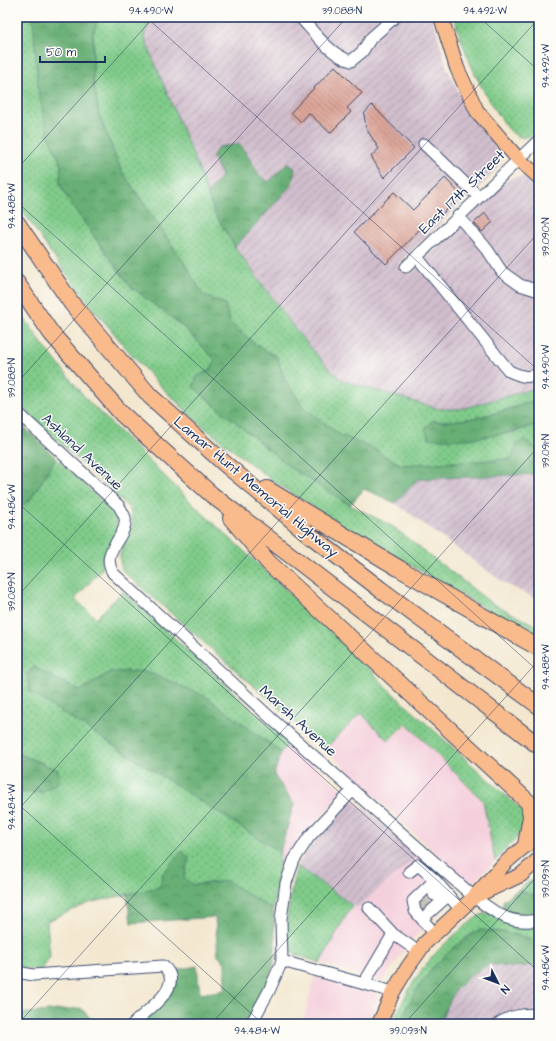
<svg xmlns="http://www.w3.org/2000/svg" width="556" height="1041" font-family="'Architects Daughter',sans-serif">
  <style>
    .built { fill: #f4cfdc }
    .industrial { fill: url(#industrial-furrows) }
    .green { fill: url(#green-dots); stroke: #4d7d74 }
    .forest { fill: url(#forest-crowns); stroke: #416f6a }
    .building { fill: url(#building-back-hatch) }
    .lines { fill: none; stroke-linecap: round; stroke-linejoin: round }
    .minor-tunnel { stroke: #c8c2b8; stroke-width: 11; stroke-dasharray: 11 5.5; stroke-linecap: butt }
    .minor-casing { stroke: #3b4b6f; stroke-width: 13 }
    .major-casing { stroke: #3b4b6f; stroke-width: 16 }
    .highway-casing { stroke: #3b4b6f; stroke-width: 18 }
    .minor { stroke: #fff; stroke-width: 11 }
    .major { stroke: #fabb8c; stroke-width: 14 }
    .highway { stroke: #fabb8c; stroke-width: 16 }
    .ticks { fill: none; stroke: #1b2f5e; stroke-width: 1; stroke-opacity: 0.45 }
    .labels { text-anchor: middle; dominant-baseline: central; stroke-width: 3; stroke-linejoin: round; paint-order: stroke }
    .street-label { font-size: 15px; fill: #1b2f5e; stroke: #fdfcf7 }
    .neatline { fill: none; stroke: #1b2f5e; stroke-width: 1.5 }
    .ticks-label { font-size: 10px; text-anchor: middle; fill: #1b2f5e }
  </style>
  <defs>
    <pattern id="industrial-furrows" width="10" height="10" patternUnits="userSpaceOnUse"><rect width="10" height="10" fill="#d0bdcc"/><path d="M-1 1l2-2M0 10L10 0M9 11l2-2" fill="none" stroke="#a89aa9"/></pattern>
    <pattern id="green-dots" width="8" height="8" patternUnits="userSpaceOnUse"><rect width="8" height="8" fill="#7fcb89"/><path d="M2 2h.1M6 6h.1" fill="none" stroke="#67a573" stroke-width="1.8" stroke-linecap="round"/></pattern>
    <pattern id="forest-crowns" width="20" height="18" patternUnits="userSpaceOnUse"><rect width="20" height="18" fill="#67af75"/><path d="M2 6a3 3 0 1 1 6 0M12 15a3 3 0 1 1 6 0" fill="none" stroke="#548f63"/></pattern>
    <pattern id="building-back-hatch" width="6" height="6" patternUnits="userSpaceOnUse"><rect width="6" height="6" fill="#dca599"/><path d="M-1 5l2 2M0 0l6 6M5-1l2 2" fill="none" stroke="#b28780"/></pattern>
  </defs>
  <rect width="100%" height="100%" fill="#fdfcf7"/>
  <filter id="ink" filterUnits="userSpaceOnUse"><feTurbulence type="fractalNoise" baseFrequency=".025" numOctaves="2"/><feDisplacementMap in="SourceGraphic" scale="8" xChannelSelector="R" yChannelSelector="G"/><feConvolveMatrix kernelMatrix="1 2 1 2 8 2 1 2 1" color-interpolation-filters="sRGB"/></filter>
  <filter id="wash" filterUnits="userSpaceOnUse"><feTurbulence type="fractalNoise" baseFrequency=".012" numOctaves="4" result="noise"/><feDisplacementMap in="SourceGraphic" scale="16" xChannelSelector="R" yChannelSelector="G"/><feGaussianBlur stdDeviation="0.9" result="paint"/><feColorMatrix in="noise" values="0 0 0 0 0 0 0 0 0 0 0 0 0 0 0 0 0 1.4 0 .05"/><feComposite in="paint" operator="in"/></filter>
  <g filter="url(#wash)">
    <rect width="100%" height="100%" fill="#f3e7cf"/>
    <!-- built -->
    <path class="built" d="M361 713 406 723 483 801 495 861 473 882H468L462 878 325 749Z
      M290 743 340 788 342 792 298 844 287 860 283 875 279 873 280 852 294 804 274 775 281 752Z
      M418 855 455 888 456 893 454 899 411 940 382 982 320 963 352 905 357 908Z
      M315 976 379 995 367 1024H302Z"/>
    <!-- industrial -->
    <path class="industrial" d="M153 17H432L447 68 461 97 478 124 492 141 501 159 498 167 490 177 398 263 409 274 505 182 514 177H524L539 188V387L461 409H439L344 381 331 371 294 328 235 247 292 184 288 162 269 182 260 176 240 145 212 157 222 175 208 194 148 47 144 34Z
      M539 474V600L504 583 395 503 418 479Z
      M352 798 418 855 357 908 297 866 317 836Z
      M490 964 510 967 539 965V1024H439L455 990 472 974Z"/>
    <!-- green -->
    <path class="green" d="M17 17H33L48 134 61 164 60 184 71 204 130 286 186 329 215 360 211 369 197 377 193 387 291 468 350 505 392 526 490 602 539 627V640L330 518 274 482 202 426 158 384 127 349 90 305 51 253 17 203Z
      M98 17H153L144 34 148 47 198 167 214 212 235 247 294 328 331 371 344 381 439 409H461L539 387V399C504 411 470 423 432 421L507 434 539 424V448L536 449 516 445 512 459 401 465 372 448 340 435 303 407 284 378 277 357 256 345 230 323 225 304 203 296 185 264 121 170 99 115 93 79V35Z
      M454 17H539V130C533 135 527 139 520 137 512 135 506 126 502 120 479 89 465 54 454 17Z
      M17 307 43 345 88 401 193 504 361 659 387 688 524 812 525 827 519 835 495 861 483 801 406 723 388 741 361 713 325 749 123 571C115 554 125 540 133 525L130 509 17 402Z
      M56 458 112 510 117 520V529L103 560 102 569 75 599 96 618 123 591 289 743 281 752 205 696 110 672 80 692 34 667 30 691 280 852 279 869 273 910 227 881 193 885 183 878 189 857 163 873 160 887 89 903 47 921 50 957 40 971 17 967V792H43L57 770 17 753V508L30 500Z
      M297 866 352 905 320 963 286 951C286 920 289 896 297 866Z
      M539 874V897L518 890Z
      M486 913 539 924V940L502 932 480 930 468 936 432 968 400 1024H393C407 985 431 953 463 928 471 922 477 915 486 913Z"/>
    <!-- forest -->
    <path class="forest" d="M33 17H98L93 35V79L99 115 121 170 185 264 203 295 225 304 230 323 256 345 277 357 284 378 303 407 340 435 372 448 401 465 512 459 516 445 524 439 536 449 539 448V474L418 479 395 503 364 489 350 505 291 468 193 387 197 377 211 369 215 360 186 329 130 286 71 204 60 184 61 164 48 134 38 91Z
      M240 144 260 176 269 182 288 162 295 169 292 184 235 247 214 212 208 194 222 175 212 157 218 147Z
      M539 399V424C502 435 468 443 429 438L425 429 432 421C470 423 504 411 539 399Z
      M17 420 56 458 30 500 17 508Z
      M34 667 80 691 110 672 145 671 205 696 281 752 274 775 294 804 280 852 30 692 27 675Z
      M17 753 58 770 60 781 43 792H17Z
      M182 851 189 857 184 878 193 885 227 881 273 910C274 927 277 945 274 962 270 984 256 1005 246 1024H140L170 994 177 980 176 970 197 966 200 994 225 990V963L218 956 215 917 131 923 127 894 160 887 163 873Z
      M518 890 539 897V917L510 916 503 911V900Z
      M480 930 502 932 539 940V965L510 967 490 964 472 974 455 990 439 1024H400C414 985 444 949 480 930Z
      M81 1008 92 1020 90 1024H17V1014Z"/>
    <g id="blocks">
      <!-- building -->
      <path class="building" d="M335 66 362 93 347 108 351 112 330 133 309 113 301 122 291 112Z
        M372 105 414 148 384 178 371 156 379 149 366 128 364 114Z
        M445 178 461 195 428 228 424 225 386 264 354 232 394 192 413 210Z
        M485 213 493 222 482 232 474 223Z"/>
    </g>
  </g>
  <g filter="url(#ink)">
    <use href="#blocks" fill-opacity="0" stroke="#3b4b6f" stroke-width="1"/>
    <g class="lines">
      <!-- minor-tunnel -->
      <path class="minor-tunnel" d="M420 907 434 895"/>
      <defs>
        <path id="minor" d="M300 17C315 33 330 55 351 61L362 52 371 38 395 17
          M424 144 478 196
          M458 216 487 249 502 272 520 285 539 291
          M417 257 509 371C520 376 527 379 539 374
          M406 267 539 140
          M17 412 119 506C121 510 124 514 125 518 128 538 99 550 113 573L274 721 474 897C497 914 509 925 539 920
          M409 872 418 865 435 880 461 910
          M434 895 442 888
          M369 908 393 934 419 952
          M422 919 448 896
          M435 934 415 911 413 901 435 880
          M282 961 393 992
          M17 972 33 975 163 966C187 986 146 1010 133 1024
          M364 983 393 934
          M251 1024 269 991 282 961 281 919 286 883 294 860 309 837 353 790
          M498 1024C508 1016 527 1013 539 1015"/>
        <path id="major" d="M441 17 457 68 477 111 518 159 539 177
          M480 894 521 875 539 859
          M379 1024 393 992 408 967 425 943 474 897 505 863 539 834"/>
        <path id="highway" d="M17 223 72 304 150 396 224 463 310 535 380 589 539 706
          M17 283 51 333 122 414 212 495 539 746
          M267 489 400 569 539 648
          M231 518 269 563 539 812
          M526 845 531 816 529 803"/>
      </defs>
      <!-- minor casing -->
      <use href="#minor" class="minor-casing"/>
      <!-- major casing -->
      <use href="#major" class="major-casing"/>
      <!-- highway casing -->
      <use href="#highway" class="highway-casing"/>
      <!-- minor -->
      <use href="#minor" class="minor"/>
      <!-- major -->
      <use href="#major" class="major"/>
      <!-- highway -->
      <use href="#highway" class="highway"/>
    </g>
  </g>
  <!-- ticks -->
  <path class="ticks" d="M146 17 539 371M479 17 539 71M17 169 154 17M17 202 539 672M17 383 347 17M17 502 539 972M17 597 539 18M17 803 263 1024M17 811 539 232M18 1024 539 446M211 1024 539 660M404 1024 539 874"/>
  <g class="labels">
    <!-- street labels -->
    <g class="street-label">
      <text transform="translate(462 192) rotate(-44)">East 17th Street</text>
      <text transform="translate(82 452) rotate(43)">Ashland Avenue</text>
      <text transform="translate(256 487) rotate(40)">Lamar Hunt Memorial Highway</text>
      <text transform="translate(298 721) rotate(42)">Marsh Avenue</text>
    </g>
  </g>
  <!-- margin -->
  <rect width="556" height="1041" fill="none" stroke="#fdfcf7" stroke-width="44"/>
  <!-- north arrow -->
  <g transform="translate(498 983) rotate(132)" stroke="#fdfcf7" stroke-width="3" paint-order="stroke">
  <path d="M0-3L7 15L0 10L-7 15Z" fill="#1b2f5e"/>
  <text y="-6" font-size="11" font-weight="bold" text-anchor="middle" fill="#1b2f5e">N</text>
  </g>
  <!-- scale -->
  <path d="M40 56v6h65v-6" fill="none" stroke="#1b2f5e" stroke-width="2"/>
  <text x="46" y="56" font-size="12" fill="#1b2f5e" stroke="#fdfcf7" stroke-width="3" paint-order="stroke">50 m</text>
  <rect x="22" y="22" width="512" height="997" class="neatline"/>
  <g class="ticks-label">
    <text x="151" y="14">94.490°W</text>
    <text x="342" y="14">39.088°N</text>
    <text x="485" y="14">94.492°W</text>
    <text transform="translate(545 66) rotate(-90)" y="4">94.492°W</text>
    <text transform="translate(11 206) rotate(-90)" y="4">94.488°W</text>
    <text transform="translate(545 237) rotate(-90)" y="4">39.090°N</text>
    <text transform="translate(545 367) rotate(-90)" y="4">94.490°W</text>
    <text transform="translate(11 378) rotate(-90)" y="4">39.088°N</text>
    <text transform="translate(545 451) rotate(-90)" y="4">39.091°N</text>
    <text transform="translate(11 507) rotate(-90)" y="4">94.486°W</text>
    <text transform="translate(11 592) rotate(-90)" y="4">39.089°N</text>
    <text transform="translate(545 667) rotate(-90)" y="4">94.488°W</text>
    <text transform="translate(11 807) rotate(-90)" y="4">94.484°W</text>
    <text transform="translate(545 879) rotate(-90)" y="4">39.093°N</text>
    <text transform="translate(545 968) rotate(-90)" y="4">94.486°W</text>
    <text x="257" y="1034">94.484°W</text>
    <text x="408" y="1034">39.093°N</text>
  </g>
</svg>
